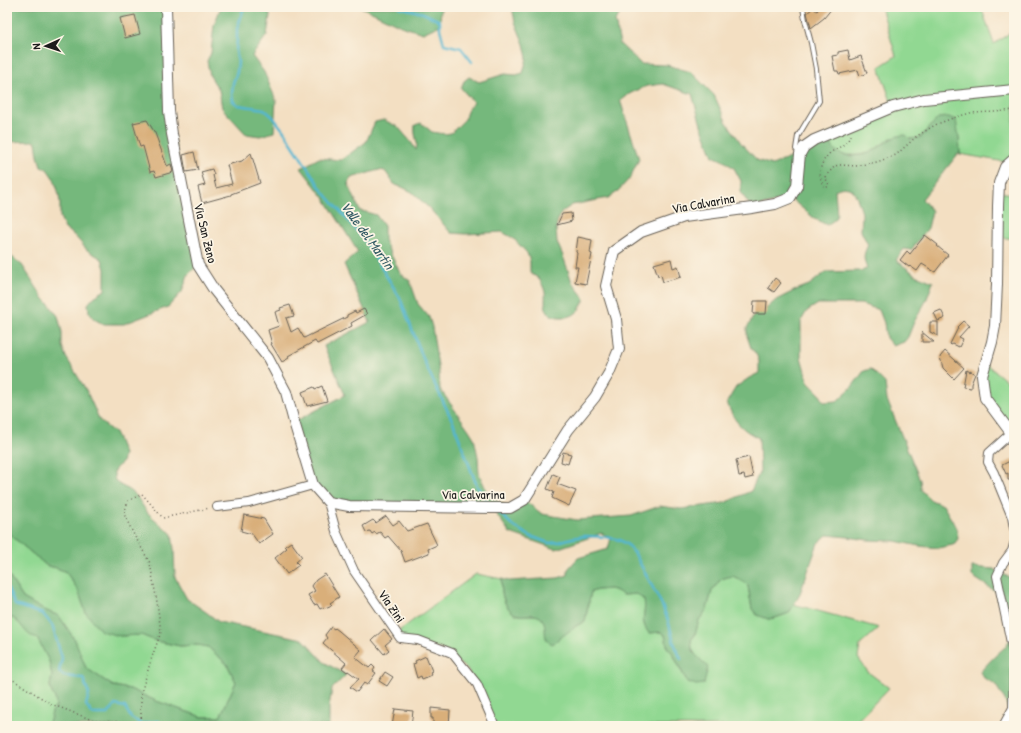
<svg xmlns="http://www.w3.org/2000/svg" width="1021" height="733" font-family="'Patrick Hand',sans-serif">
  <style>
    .green { fill: #91d892; stroke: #567a57 }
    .forest { fill: #74b87c; stroke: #486a4c; fill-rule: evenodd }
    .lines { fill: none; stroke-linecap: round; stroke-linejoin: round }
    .stream { stroke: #53b6d1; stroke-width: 2.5 }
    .building { fill: #d9af7a }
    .service-casing { stroke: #676056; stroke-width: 6 }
    .minor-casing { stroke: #676056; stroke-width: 10 }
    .tertiary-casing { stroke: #676056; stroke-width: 12 }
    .path { stroke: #676056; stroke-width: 1.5; stroke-dasharray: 1 3; stroke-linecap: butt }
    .service { stroke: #fff; stroke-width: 4 }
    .minor { stroke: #fff; stroke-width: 8 }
    .tertiary { stroke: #fff; stroke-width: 10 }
    .labels { text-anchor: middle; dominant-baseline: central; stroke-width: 3.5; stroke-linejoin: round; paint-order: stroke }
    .street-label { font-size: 13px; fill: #1c1c1c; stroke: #fcf5e5 }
    .water-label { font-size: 14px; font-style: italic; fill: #325a64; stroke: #fcf5e5 }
  </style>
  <rect width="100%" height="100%" fill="#fcf5e5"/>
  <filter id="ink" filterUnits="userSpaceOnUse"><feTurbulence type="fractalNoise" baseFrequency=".025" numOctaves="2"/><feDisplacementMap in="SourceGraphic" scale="8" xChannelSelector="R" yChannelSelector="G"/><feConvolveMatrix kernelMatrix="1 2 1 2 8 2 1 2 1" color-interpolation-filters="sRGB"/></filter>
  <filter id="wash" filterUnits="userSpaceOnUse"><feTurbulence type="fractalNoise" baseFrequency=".012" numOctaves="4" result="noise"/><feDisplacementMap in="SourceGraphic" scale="16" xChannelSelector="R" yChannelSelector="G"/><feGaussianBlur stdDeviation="0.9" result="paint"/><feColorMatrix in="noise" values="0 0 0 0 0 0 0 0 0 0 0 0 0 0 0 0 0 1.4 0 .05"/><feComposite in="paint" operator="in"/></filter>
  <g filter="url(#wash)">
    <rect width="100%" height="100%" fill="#f3dfc2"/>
    <!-- green -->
    <path class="green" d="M881 7H981L994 44 1014 30V157L1005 162 960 154 959 138 929 127 922 136 918 138 910 139 891 138 870 153 858 155H843L838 153 834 150 826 135 893 107 879 67 896 56Z
      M997 192 1014 194V239L999 237Z
      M986 364 1014 387V437L985 397Z
      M7 532 47 566 57 568 66 572 78 590 86 613 120 636 141 635 156 641 180 646 197 645 208 647 227 664 236 682 220 717H202L156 701 130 689 113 686 86 668 75 640 59 616 42 609 23 598 7 573Z
      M476 574 502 579C502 583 501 588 502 592 503 602 509 614 520 615 528 616 539 612 544 621 546 626 546 632 546 637L576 626 585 621 591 592 597 590 610 589 617 591 624 595 637 594 644 600C647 614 638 619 649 633L661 632 665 635 668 648 672 652 687 682 708 667 695 654 692 649 691 640 695 635 699 620 707 609 712 591 720 580 727 577 733 576 744 582 748 586 752 609 757 614 768 619 775 618 789 613 793 604 879 628 860 645 858 658 868 672 889 688 852 726H493L468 670 441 649 413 645 405 643 396 633Z
      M7 617H12L21 625 26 631 37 638 49 661 52 676 50 686 52 693 55 698 56 706 52 712 50 720 47 726H7Z"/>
    <!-- forest -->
    <path class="forest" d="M7 7H166L169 111 198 265 188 275 182 292 168 307 124 324H103L94 319 89 312 88 304 94 297 105 290V269L102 259 87 250 75 236 65 229 60 217V202L58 191 54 179 47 169 41 166 38 156 36 142 32 141 7 142Z
      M221 7H268L270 16 267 35 252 56 264 72 276 100 274 132 260 136 246 134 222 108 219 90 210 76 207 61 211 53 214 25Z
      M361 7H441L440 25 423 33 401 26Z
      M512 7H625L615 21 620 44 641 64 667 65 691 72 714 95 726 121 741 143 757 160 772 165 800 154 826 135C829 140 832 147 836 151 844 158 860 156 869 153 883 147 889 135 906 135L910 139 918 138 922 136 938 118 949 117 956 120 959 138 960 154H958L922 199 932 211 928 228 911 250 904 249 896 260 916 275 933 282 926 301 914 322 908 337 904 342 893 346 886 338 884 323 879 310 861 304H818L807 311 801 321V357L808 382 819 393 824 402 837 401 851 388 864 371 871 369 885 383 887 400 920 480 921 490 931 500 943 505 957 529 958 539 953 545 938 548 919 546 895 541 868 540 848 537 827 535 818 543 799 596 789 613 775 618 768 619 757 615 752 609 748 586 744 582 733 576 727 577 720 580 712 591 707 609 699 620 695 635 691 640 692 649 695 654 708 667 704 684 696 685 687 682 672 652 668 649 665 635 661 632 649 633C638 619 647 614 644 600L637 594 623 595 617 591 610 589 597 590 591 592 585 621 576 626 552 644C550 642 547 641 546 638 544 631 547 622 540 617 534 613 526 616 519 615 509 614 503 601 502 592 501 588 502 583 502 579L509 581 558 578 568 575V569L578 558 608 549 611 538 601 533 591 537 556 549 510 533 492 508 328 502 313 485 294 422 345 395 324 346 370 322 344 264 358 252 325 199 301 168 319 158 341 160 366 142 375 122 384 120 398 127 411 142 416 150C419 141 413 135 415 125L421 123 432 132 445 134 451 133 465 119C466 112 468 108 474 103L461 88 464 81 469 77 479 82 505 74 516 75 523 73 527 58 524 44 515 22ZM663 84 692 94 701 125 713 156 724 161 734 168 741 181V193L752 208 790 198 815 219 827 225 834 220 837 215 835 190C842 186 847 187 853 190L857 198 862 213 861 231 868 245C863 255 863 258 867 269L859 271 826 272 809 285 796 290 776 300 765 310 755 314 747 328V336L751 348 756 354 759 361V373L749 378 736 387 727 402C733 420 741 430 759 438L760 471 751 491 724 503 681 509 660 506 631 516 577 520 542 514 524 500 510 508 489 496 479 474 478 457 474 438 469 430 440 389 439 373 432 327 429 317 418 304 410 281 400 273 384 240V226L376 215 366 212 360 211 348 183 351 178 379 170 385 171 395 185 402 187 412 192 430 209 451 233 466 234 502 232 513 238 527 253 530 261V273C533 275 535 276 538 278 541 281 544 288 545 292 546 300 543 306 549 313 552 316 556 317 560 317 576 318 579 311 585 299L572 282 563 256 557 242 556 228 558 218 562 212 572 205 608 198 616 193 630 178 639 159 620 100 631 93 647 86Z
      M7 253 22 265 44 299 49 304 58 316 62 332V346L66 357 86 390 100 421 116 434 124 454 122 463C118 466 113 469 114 475 114 485 124 486 131 491 139 497 142 506 148 513 156 521 164 527 172 534L174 549 175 577 187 599 206 612 219 622 303 639 324 662 346 675 332 689 329 707V726H47L50 720 52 712 56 706 55 698 52 693 50 686 52 676 49 661 37 638C36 637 32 636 31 636 22 630 19 617 7 617V573L23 598 42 609 59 616 75 640 86 668 113 686 130 689 156 701 202 717H220L236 682 227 664 208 647 197 645 180 646 156 641 141 635 120 636 101 631 86 613 78 590 66 572 57 568 47 566 7 532Z
      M972 567 994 569 1014 580V726H1011L1009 711 1005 700 995 684 984 678 980 672 993 658 1005 647 1010 639 1011 628 1008 608 1002 594 990 588 972 576Z"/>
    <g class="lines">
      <!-- stream -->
      <path class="stream" d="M244 7 237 29V39L236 51 238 62 237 72 233 83 232 94 233 101 238 105 264 109 273 117 283 130 322 190 363 238 373 254 400 298 426 366 453 422 477 486 487 502
        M399 7 423 13 440 21V29L444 44 461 48 472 62
        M499 512 513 526 530 536 549 543 558 542 572 538 585 536 606 537 620 540 629 546 635 554 661 603 668 620 674 643 681 659
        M7 587 15 605 43 614 52 625 62 658 59 672 64 676 83 678 89 694 86 705 92 714H108L115 705 125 707 131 718 142 724 158 721 167 726"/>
    </g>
    <g id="blocks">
      <!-- building -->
      <path class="building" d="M820 7H833L824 18 811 28 807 13 813 8 817 11Z
        M135 15 140 34 125 38 120 18Z
        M848 50 850 60 861 56 867 73 860 76 858 70 839 74 838 71H835L832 56 838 55V52Z
        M147 120 155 133 167 166 171 164 173 172 156 177 154 171 150 172 143 146 140 147 133 123Z
        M194 152 198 170 186 172 183 155Z
        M251 153 260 183 231 194V195L202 203 198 187 205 185 201 172 212 169 214 175H213L216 188 232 184 227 165 242 161Z
        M571 213 572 221 557 225 562 214Z
        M925 235 938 245 937 246 948 255 935 272 922 264 917 271 910 266 909 267 900 260 907 251 910 254Z
        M578 237 592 240 590 253 592 254 586 284 575 282 578 267H575L577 253 576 252Z
        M671 259 673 268 678 266 681 277 663 282 661 275 658 276 654 264Z
        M775 278 781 283 774 292 768 288Z
        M754 301H767L766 314H753Z
        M290 305 294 316 286 318 291 332 298 328 304 338 347 317V315L355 311 356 313 364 309 367 314 351 323 352 326 317 344 315 341 288 356 289 358 282 362 271 344H272L268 330 279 326 275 312 281 310 280 308Z
        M941 310 945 318 938 321 934 313Z
        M963 321 969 326 959 337 963 339 959 347 953 344 951 345 950 344 958 328 957 327Z
        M930 322H938V336L930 332Z
        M922 332 934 342H922Z
        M945 351 964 368 954 379 943 368 940 357Z
        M966 370 969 372 970 371 975 374 971 384V388L963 387Z
        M322 386 327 401 307 406 302 392 314 387 315 389Z
        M563 452 571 454 568 464 561 462Z
        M749 457 753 477 745 479 744 475 739 476 736 460Z
        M1014 459V480H1008V473L1006 474 1002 465Z
        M553 474 560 477 557 484 576 491 569 506 552 498 554 492 547 489Z
        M244 515 264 519 273 534 259 544 252 534 241 531Z
        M386 516 393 525 399 521 407 531 427 524 437 545 428 549 429 553 405 562 401 551 388 536 385 538 380 532 376 534 375 532 372 534 370 531 366 532 363 526 373 520 376 523Z
        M291 542 302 557 296 562 299 565 287 574 275 558 287 548 285 546Z
        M325 574 339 597 330 603 332 605 325 608 324 607 320 609 317 604 314 605 308 595 315 591 312 586 316 580Z
        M331 627 334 629 335 628 339 631 361 650 355 657 369 668 372 665 375 668 373 671 376 673 367 685 364 683 357 692 350 687 359 679 348 671 347 672 342 668 346 663 323 643 327 638 325 635Z
        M384 629 392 639 385 645 389 650 384 654 372 640Z
        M426 656 432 671 430 672 432 675 422 679 421 676 417 678 413 664 416 663 415 661Z
        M385 672 393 677 387 686 379 681Z
        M431 708 450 710 449 726 433 724V718H431Z
        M395 709 413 711 411 726H392Z"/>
    </g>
  </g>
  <g filter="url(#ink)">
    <use href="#blocks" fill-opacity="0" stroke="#676056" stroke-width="1"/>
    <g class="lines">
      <defs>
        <path id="service" d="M800 153 796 149 798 136 819 101 816 69 811 43 805 20 803 7"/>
        <path id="minor" d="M1011 433 989 453 988 462 994 473 1012 517 1014 528
          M328 502 336 531 354 571 400 638 418 640 452 653 477 684 495 726
          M217 507 249 503 313 485
          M1014 544 1012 551 1003 563 997 576 1014 657
          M1003 726 1013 708 1014 663"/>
        <path id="tertiary" d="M166 7 169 111 172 134 198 265 214 290 268 358 286 392 294 422 313 485 328 502 349 506 492 508H510L524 500 568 430 595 397 609 373 619 349 616 319 606 286 614 251 641 232 684 217 752 208 775 204 790 198 797 186 800 154 804 147 814 140 826 135 893 107 924 99 1014 90
          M1014 159 1005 167 999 183 998 206 997 284 995 326 992 342 982 376 985 398 1014 437"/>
      </defs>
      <!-- service casing -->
      <use href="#service" class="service-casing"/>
      <!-- minor casing -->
      <use href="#minor" class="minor-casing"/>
      <!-- tertiary casing -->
      <use href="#tertiary" class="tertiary-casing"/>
      <!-- path -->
      <path class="path" d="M850 135C848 145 838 147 830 153 820 162 817 175 824 187H827L829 185 825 177 835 166 839 165 856 166 877 162 896 155 917 136 935 125 950 119 970 113 995 112 1014 110
        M7 676 51 704 95 721 119 722 125 726
        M142 726 141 714V693L152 657 161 632 157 602 150 563 133 533 124 514 128 501 142 494 163 518 210 508"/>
      <!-- service -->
      <use href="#service" class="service"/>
      <!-- minor -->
      <use href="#minor" class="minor"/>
      <!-- tertiary -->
      <use href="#tertiary" class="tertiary"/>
    </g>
  </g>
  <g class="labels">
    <!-- street labels -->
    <g class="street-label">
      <text transform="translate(703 203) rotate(-10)">Via Calvarina</text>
      <text transform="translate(206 233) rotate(76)">Via San Zeno</text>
      <text x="473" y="494">Via Calvarina</text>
      <text transform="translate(392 606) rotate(56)">Via Zini</text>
    </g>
    <!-- water labels -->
    <g class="water-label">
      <text transform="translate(368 235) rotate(54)">Valle del Martin</text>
    </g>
  </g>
  <!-- margin -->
  <rect width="1021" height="733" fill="none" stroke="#fcf5e5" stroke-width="24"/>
  <!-- north arrow -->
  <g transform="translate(46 46) rotate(267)" stroke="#fcf5e5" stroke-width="3" paint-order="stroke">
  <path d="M0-3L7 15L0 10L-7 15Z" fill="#1c1c1c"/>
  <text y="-6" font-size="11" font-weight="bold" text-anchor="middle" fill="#1c1c1c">N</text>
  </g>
</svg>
